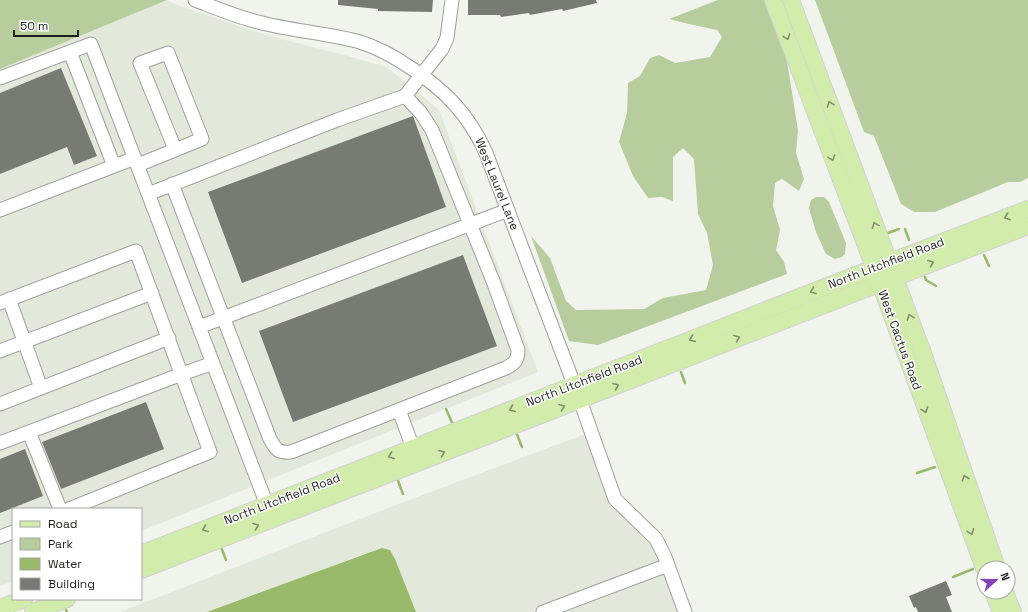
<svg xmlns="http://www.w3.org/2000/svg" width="1028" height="612" font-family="'Space Grotesk',sans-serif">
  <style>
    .built { fill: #e2e9da }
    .green { fill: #b8cd9e }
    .water { fill: #99ba6a }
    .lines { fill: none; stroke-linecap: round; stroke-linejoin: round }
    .stream { stroke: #99ba6a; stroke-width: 2.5 }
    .building { fill: #787b74 }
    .minor-casing { stroke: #9da099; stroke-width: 15 }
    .major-casing { stroke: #d2d2d2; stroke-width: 18 }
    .minor { stroke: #fff; stroke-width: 13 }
    .major { stroke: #d2ecac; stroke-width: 16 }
    .oneway { stroke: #81906b }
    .labels { text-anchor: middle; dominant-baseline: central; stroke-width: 3; stroke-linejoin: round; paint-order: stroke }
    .street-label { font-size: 12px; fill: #1e1f1c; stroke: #fff }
  </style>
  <rect width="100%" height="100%" fill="#f0f4ec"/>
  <!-- built -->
  <path class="built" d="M167 0 177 5 266 35 348 56 386 67 411 86 439 110 538 372 141 531V509H13V581L0 586V69Z
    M596 430 623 502 658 529 690 612H120L396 505Z"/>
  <!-- green -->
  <path class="green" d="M0 0H167L0 69Z
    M718 0H765L786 55 798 130 796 153 804 179 799 191 782 179 775 183 773 206 780 230 776 250 784 262 787 274 598 345 569 341 531 236 550 258 566 301 576 310 644 309 663 298 706 290 713 265 707 233 698 214 694 159 683 148 673 157V201L662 197 648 198 633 176 619 142 627 113 628 83 640 76 650 58 659 55 675 63 710 57 722 37 717 30 689 24 669 19Z
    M815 0H1028V178L1020 182H1008L935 212H914L901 204 874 136 864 132Z
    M816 197H824L829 202 846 243 845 254 842 257 835 259 826 254 816 232 809 208 811 200Z"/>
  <!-- water -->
  <path class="water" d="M382 548 390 550 395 559 416 612H207Z"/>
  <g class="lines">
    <!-- stream -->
    <path class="stream" d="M905 229 909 240
      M888 233 899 229
      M984 255 989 266
      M925 277 926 280 936 286
      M681 372 685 383
      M446 409 453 425
      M516 432 522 447
      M917 473 935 467
      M397 478 403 494
      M221 547 226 560
      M953 577 973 569
      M65 608 67 612"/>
  </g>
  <!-- building -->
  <path class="building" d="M338 0H433L432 12 378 11V9L338 5Z
    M468 0H596L597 3 563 11 562 9 530 15 529 13 501 17 500 15H468Z
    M61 68 97 156 74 165 67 147 0 174V93Z
    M413 116 446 207 242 283 208 192Z
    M463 255 497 346 293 422 259 331Z
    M146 402 164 449 61 489 42 442Z
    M25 449 43 496 0 513V459Z
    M946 581 952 595 946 597 952 612H918L916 607 914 608 909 596Z"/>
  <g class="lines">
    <defs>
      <path id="minor" d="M195 0C216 8 237 17 258 22 292 31 327 33 360 42 379 48 395 57 411 68 446 91 469 115 486 153L580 400 615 499 656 539 665 557 685 612
        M70 52 114 166
        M0 78 91 44 270 513
        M138 165 202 139 168 53 140 63 175 149
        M172 184 270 439C276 450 278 453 291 452L506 368C515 363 518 360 518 350L493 281 432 130 421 113 405 96
        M148 194 337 120 405 96 442 49 447 38 452 0
        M0 210 135 158
        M9 299 41 388
        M0 303 136 251 210 452 69 509
        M199 327 508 210
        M0 351 152 293
        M0 404 169 338
        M399 410 413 448
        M29 432 60 509
        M0 443 182 374 213 363
        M0 537 13 532
        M543 612 668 565"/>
      <path id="major" d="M773 0 880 283 984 568
        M791 0 923 353 997 568
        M141 554 856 275 1028 209
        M141 570C437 456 732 339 1028 226
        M993 592 1001 612
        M1005 592 1013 612
        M0 608 24 599
        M33 612 67 599"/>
    </defs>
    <!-- minor casing -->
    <use href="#minor" class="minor-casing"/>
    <!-- major casing -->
    <use href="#major" class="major-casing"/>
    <!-- minor -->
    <use href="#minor" class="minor"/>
    <!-- major -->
    <use href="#major" class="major"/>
  </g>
  <!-- one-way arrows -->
  <defs><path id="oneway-chevron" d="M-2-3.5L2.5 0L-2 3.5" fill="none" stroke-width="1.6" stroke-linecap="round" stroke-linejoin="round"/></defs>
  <g class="oneway">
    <use href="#oneway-chevron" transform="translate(787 37) rotate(70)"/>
    <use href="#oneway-chevron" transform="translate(830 104) rotate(-111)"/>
    <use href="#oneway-chevron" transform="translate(832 158) rotate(70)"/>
    <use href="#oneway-chevron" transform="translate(1007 217) rotate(159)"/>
    <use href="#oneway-chevron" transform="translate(875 225) rotate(-111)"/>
    <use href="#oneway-chevron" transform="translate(931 263) rotate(-21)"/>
    <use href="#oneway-chevron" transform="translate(813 291) rotate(159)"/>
    <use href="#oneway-chevron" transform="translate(910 317) rotate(-110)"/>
    <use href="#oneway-chevron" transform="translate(737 338) rotate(-22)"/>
    <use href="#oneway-chevron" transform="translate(692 339) rotate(159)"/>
    <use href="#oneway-chevron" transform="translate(616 386) rotate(-22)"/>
    <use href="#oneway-chevron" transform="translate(562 407) rotate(-21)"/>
    <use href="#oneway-chevron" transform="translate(512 409) rotate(159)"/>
    <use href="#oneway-chevron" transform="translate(925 410) rotate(70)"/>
    <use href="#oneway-chevron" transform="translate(442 453) rotate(-21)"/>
    <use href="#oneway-chevron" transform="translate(391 456) rotate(159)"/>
    <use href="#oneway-chevron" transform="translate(965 478) rotate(-109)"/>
    <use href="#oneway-chevron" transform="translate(256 526) rotate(-21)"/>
    <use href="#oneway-chevron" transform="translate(205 529) rotate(159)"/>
    <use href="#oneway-chevron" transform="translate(971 532) rotate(69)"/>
  </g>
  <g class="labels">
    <!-- street labels -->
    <g class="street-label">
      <text transform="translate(497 184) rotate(68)">West Laurel Lane</text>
      <text transform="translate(886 263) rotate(-21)">North Litchfield Road</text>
      <text transform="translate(900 340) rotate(70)">West Cactus Road</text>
      <text transform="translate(584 381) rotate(-21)">North Litchfield Road</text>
      <text transform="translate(282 499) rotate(-21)">North Litchfield Road</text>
    </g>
  </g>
  <!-- legend -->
  <rect x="12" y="508" width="130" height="92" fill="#ffffff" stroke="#a5a5a4"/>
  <rect x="20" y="521" width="20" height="6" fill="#d2ecac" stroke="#a5a5a4"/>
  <text x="48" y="528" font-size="12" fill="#1e1f1c">Road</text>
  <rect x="20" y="538" width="20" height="12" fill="#b8cd9e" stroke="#a5a5a4"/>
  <text x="48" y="548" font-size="12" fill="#1e1f1c">Park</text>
  <rect x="20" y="558" width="20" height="12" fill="#99ba6a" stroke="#a5a5a4"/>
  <text x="48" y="568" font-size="12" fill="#1e1f1c">Water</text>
  <rect x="20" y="578" width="20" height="12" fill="#787b74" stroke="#a5a5a4"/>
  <text x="48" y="588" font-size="12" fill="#1e1f1c">Building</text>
  <!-- north arrow -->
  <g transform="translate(996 580) rotate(69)"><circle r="19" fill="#ffffff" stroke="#a5a5a4"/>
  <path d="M0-3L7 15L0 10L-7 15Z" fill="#8442b6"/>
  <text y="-6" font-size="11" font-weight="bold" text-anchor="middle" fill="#1e1f1c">N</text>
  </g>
  <!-- scale -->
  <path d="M14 30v6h64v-6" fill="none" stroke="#1e1f1c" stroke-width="2"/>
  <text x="20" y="30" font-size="12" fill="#1e1f1c" stroke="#ffffff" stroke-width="3" paint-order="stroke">50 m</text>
</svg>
